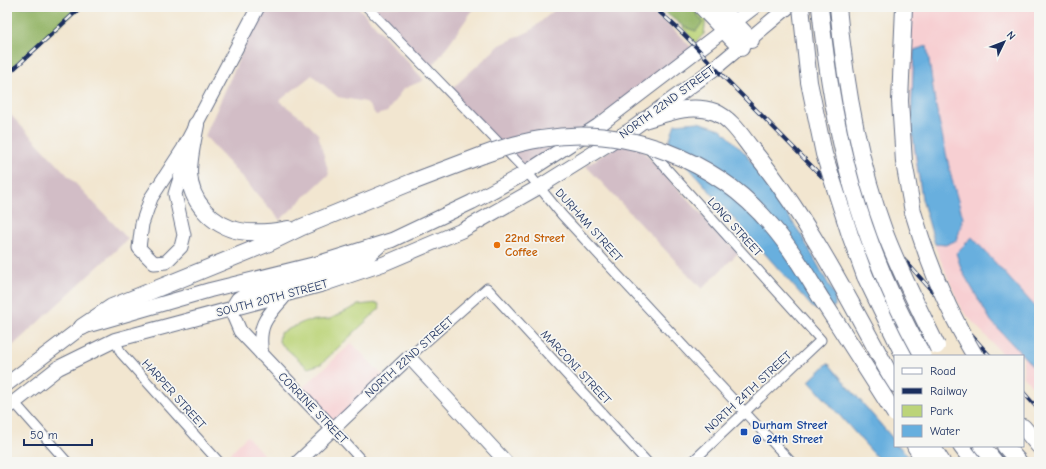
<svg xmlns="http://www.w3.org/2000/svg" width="1046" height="469" font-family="'Comic Neue',sans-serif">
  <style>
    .built { fill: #f7cfd2 }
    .industrial { fill: #d2bdc6 }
    .green { fill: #bcd479; stroke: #6c826c }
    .forest { fill: #95b669; stroke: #587264 }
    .water { fill: #67afde; stroke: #416f9e }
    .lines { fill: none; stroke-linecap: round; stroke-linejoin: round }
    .street-casing { stroke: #666f86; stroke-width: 11 }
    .secondary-casing { stroke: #666f86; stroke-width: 15 }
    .primary-casing { stroke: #666f86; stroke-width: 16 }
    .highway-casing { stroke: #666f86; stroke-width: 18 }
    .street { stroke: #fff; stroke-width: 9 }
    .secondary { stroke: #fff; stroke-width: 13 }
    .primary { stroke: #fff; stroke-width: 14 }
    .highway { stroke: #fff; stroke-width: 16 }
    .rail-casing { stroke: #1b2f5e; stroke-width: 4 }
    .rail { stroke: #f6f6f2; stroke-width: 2.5; stroke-dasharray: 8; stroke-linecap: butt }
    .highway-bridge-casing { stroke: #666f86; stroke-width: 18; stroke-linecap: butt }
    .highway-bridge { stroke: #fff; stroke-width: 16 }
    .food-dot { fill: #e8710a; stroke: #f6f6f2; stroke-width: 1.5 }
    .transit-dot { fill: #1a4fb4; stroke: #f6f6f2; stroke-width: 1.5 }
    .labels { text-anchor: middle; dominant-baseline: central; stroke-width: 3.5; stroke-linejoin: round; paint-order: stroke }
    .street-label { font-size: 12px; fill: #1b2f5e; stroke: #f6f6f2 }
    .food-label { font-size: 12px; font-weight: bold; fill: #c56008; stroke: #f6f6f2; text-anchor: start }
    .transit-label { font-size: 12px; font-weight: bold; fill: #164399; stroke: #f6f6f2; text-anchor: start }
  </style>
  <rect width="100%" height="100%" fill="#f6f6f2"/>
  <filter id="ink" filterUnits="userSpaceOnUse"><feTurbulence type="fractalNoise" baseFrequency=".025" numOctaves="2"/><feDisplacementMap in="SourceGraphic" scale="8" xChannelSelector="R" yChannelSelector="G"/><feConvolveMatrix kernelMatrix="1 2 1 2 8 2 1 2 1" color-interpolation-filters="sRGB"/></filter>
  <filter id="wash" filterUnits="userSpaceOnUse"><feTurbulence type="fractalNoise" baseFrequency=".012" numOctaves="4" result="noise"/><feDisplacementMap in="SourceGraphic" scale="16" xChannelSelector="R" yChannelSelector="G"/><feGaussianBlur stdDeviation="0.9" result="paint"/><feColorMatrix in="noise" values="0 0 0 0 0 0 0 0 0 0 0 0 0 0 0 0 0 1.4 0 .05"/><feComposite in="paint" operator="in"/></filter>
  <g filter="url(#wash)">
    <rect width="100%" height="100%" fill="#f2e6d0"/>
    <!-- built -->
    <path class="built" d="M911 7H1039V394L1023 376V356H1004L961 309 936 249 921 195 913 149 910 97Z
      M352 343 386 379 333 428 298 392Z
      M247 436 270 462H221Z"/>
    <!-- industrial -->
    <path class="industrial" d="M262 7H358L424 80 403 89 387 112 376 115 366 102 338 97 312 75 279 101 303 119 318 134 329 174 280 220 205 136Z
      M366 7H475L428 73Z
      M558 7H641L666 22 697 53 522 172 447 93 500 45 530 31Z
      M7 111 128 239 7 351Z
      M630 137 738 253 702 289 586 166Z"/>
    <!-- green -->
    <path class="green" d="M691 7H696L706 18 704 34 695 43 683 28 684 27 696 31 703 22Z
      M378 303 380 308 321 364 308 368 279 342 280 333 306 321 330 319 358 305Z"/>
    <!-- forest -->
    <path class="forest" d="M7 7H82L26 54 7 74Z
      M658 7H691L703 22 696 31 684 27Z"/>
    <!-- water -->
    <path class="water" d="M927 46 935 102 951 176 963 218 957 240 946 245 935 244 922 199 911 123 914 50Z
      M698 122 721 129 745 153 800 233 835 296V306L824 313 813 308 668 144 675 124Z
      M972 237 1039 311V373L991 321 962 271 956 253Z
      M828 363 895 441V446H899L913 462H881L809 381Z"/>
  </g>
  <g filter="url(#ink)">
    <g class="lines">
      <defs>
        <path id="street" d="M367 7 527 172 562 215 791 462
          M648 148 821 340 692 462
          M115 340 121 353 219 462
          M409 357 487 288 647 462
          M14 402 67 462
          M332 428 363 462"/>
        <path id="secondary" d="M186 159 175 194 184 235 181 247 166 262 154 263 139 248 142 224 151 198 183 149 258 7
          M231 310 240 331 332 428
          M262 355C257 325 266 317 285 296
          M298 462 409 357 506 462"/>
        <path id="primary" d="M231 310 238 299 247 293 363 260 379 246
          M7 384 82 327 210 290 319 263 392 240 472 202 527 172 598 126 754 7
          M7 408 58 368 115 340 324 284 383 264 463 230 539 187 632 129 715 68 788 7"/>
        <path id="highway" d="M702 7 741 48
          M720 7 751 40
          M904 7 900 101 904 162 913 212
          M644 120C667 113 691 103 715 112 731 119 741 135 751 148 809 219 851 303 895 384
          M196 125C193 140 189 157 189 173 190 201 212 226 240 231 256 234 272 232 288 229
          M865 276 904 356
          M82 327 112 307 269 243 302 227 412 182 483 155
          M1023 427 1039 446
          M915 446 925 462
          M932 446 942 462
          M961 446 973 462
          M982 446 995 462
          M1005 446 1019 462"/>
      </defs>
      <!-- street casing -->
      <use href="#street" class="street-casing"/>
      <!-- secondary casing -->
      <use href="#secondary" class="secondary-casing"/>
      <!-- primary casing -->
      <use href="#primary" class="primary-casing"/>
      <!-- highway casing -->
      <use href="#highway" class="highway-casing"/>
      <!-- street -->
      <use href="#street" class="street"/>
      <!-- secondary -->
      <use href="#secondary" class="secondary"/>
      <!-- primary -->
      <use href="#primary" class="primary"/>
      <!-- highway -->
      <use href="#highway" class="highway"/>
      <defs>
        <path id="rail" d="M653 7C676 25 696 46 715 68L908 264 990 356
          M7 75 81 7
          M1023 392 1039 410"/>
      </defs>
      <!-- rail casing -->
      <use href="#rail" class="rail-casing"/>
      <!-- rail -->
      <use href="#rail" class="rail"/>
      <defs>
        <path id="highway-bridge" d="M801 7 809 82 824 154 850 235 865 276
          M820 7C833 136 859 242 923 356
          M838 7C845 84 858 160 885 233 900 272 919 309 937 346
          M483 155C502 148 521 142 541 139 626 124 716 160 771 225 791 248 806 274 822 300 847 338 871 376 895 414
          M913 212C928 263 947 310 975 356"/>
      </defs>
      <!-- highway-bridge casing -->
      <use href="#highway-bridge" class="highway-bridge-casing"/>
      <!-- highway-bridge -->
      <use href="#highway-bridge" class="highway-bridge"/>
    </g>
  </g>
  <!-- markers -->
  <circle class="food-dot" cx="497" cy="245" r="4"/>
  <rect class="transit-dot" x="740" y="428" width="8" height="8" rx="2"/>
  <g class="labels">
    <!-- street labels -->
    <g class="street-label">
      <text transform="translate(667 102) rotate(-36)">NORTH 22ND STREET</text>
      <text transform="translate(589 225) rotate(48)">DURHAM STREET</text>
      <text transform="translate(735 227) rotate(48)">LONG STREET</text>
      <text transform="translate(272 298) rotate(-15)">SOUTH 20TH STREET</text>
      <text transform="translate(409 357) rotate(-42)">NORTH 22ND STREET</text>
      <text transform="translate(576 367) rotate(47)">MARCONI STREET</text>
      <text transform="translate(748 392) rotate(-43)">NORTH 24TH STREET</text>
      <text transform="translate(174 394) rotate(48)">HARPER STREET</text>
      <text transform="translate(313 408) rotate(46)">CORRINE STREET</text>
    </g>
    <!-- food labels -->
    <g class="food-label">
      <text x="505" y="238">22nd Street<tspan x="505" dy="14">Coffee</tspan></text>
    </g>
    <!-- transit labels -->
    <g class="transit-label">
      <text x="752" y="425">Durham Street<tspan x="752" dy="14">@ 24th Street</tspan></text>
    </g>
  </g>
  <!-- margin -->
  <rect width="1046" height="469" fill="none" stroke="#f6f6f2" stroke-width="24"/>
  <!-- legend -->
  <rect x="894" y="355" width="130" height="92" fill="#f6f6f2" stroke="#9ea6b7"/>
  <rect x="902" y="368" width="20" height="6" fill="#ffffff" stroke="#9ea6b7"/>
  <text x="930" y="375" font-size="12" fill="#1b2f5e">Road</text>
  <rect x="902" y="388" width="20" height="6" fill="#1b2f5e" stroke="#9ea6b7"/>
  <text x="930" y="395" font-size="12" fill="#1b2f5e">Railway</text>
  <rect x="902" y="405" width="20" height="12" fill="#bcd479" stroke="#9ea6b7"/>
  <text x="930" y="415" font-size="12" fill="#1b2f5e">Park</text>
  <rect x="902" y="425" width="20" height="12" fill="#67afde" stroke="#9ea6b7"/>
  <text x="930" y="435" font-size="12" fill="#1b2f5e">Water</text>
  <!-- north arrow -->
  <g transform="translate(1004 42) rotate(47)" stroke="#f6f6f2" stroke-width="3" paint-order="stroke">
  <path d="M0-3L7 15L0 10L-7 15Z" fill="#1b2f5e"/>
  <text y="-6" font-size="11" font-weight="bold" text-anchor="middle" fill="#1b2f5e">N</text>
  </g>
  <!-- scale -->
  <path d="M24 439v6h68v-6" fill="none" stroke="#1b2f5e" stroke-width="2"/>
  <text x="30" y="439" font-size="12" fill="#1b2f5e" stroke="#f6f6f2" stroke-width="3" paint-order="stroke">50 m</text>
</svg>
